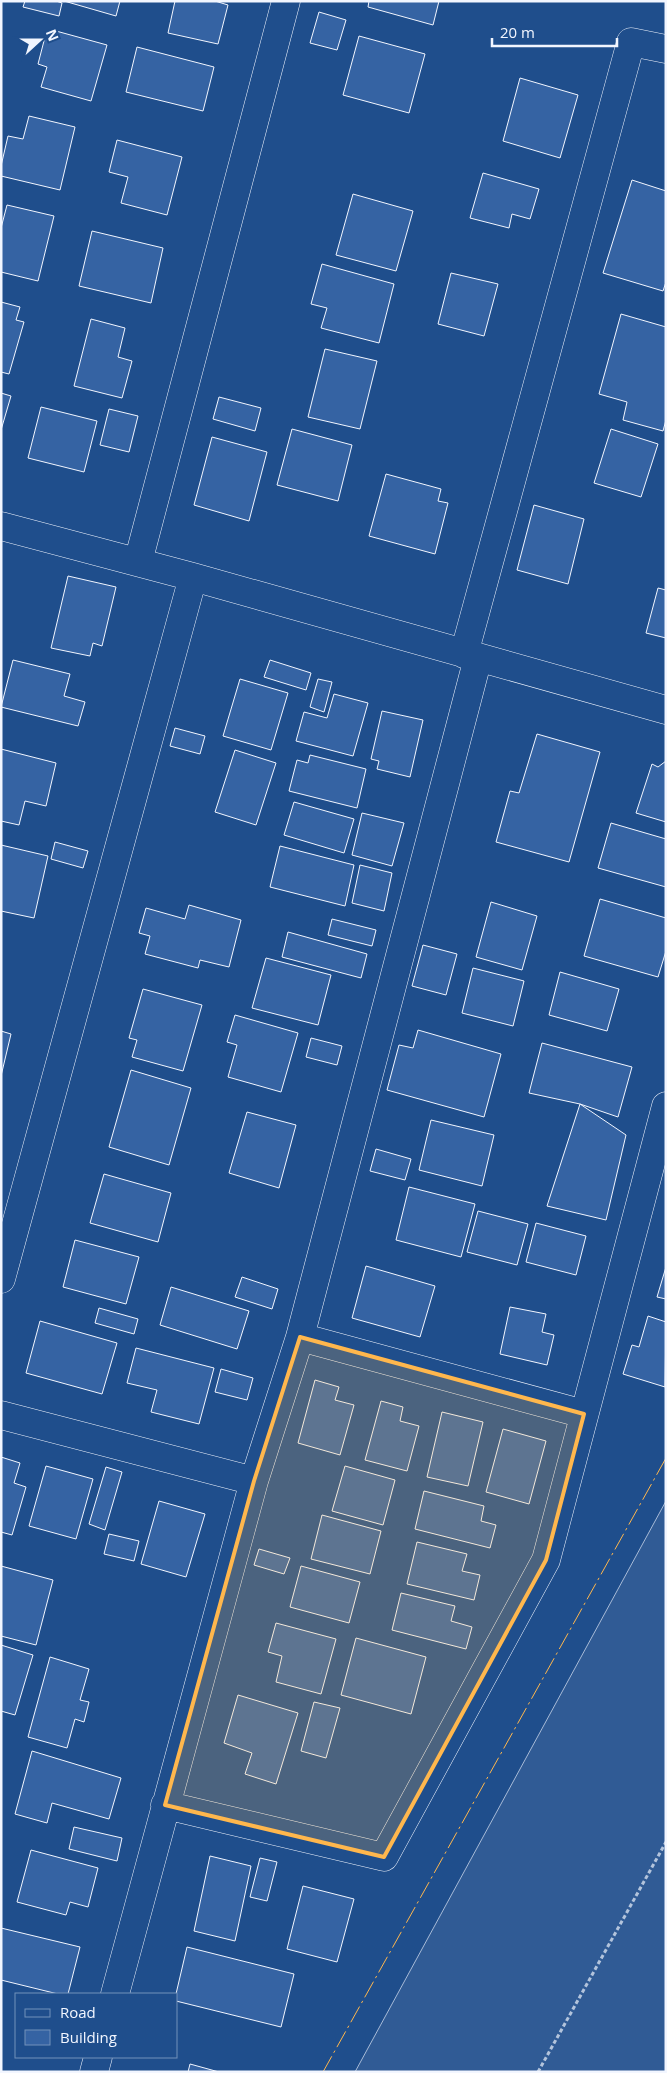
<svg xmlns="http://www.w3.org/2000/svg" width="667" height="2073" font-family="'Open Sans',sans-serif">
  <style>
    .built { fill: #305b95; stroke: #a8bbd7 }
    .building { fill: #3563a3; stroke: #f2f6ff }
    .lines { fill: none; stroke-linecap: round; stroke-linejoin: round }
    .minor-casing { stroke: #f2f6ff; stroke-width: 29 }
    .path { stroke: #b3c4dc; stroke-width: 3; stroke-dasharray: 4 2.5; stroke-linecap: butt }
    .minor { stroke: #1f4e8c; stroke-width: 28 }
    .power { stroke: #ffb74d; stroke-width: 1; stroke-dasharray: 18 4 2.5 4; stroke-linecap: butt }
    .marked { fill: #ffb74d; fill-opacity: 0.2; stroke: #ffb74d; stroke-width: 4; stroke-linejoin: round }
  </style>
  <rect width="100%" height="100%" fill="#1f4e8c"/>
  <!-- built -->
  <path class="built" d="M666 1501V2072H355Z"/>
  <!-- building -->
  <path class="building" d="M25 1H56L62 3 59 16 23 7Z
    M64 1H120L116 16Z
    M175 1H215L228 5 218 44 168 33Z
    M369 1H439L433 25 368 7Z
    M319 12 346 20 337 50 310 43Z
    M56 31 107 45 91 101 41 87 47 67 38 64 45 37 54 40Z
    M359 36 425 54 409 113 343 95Z
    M137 47 214 67 203 111 126 92Z
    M520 78 578 95 560 158 503 141Z
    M29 116 75 127 60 190 1 176V166L8 136 23 139Z
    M117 140 182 157 167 215 121 203 128 177 109 172Z
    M483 173 539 189 530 219 512 214 509 228 470 218Z
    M632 180 666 191V282L663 291 603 273Z
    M353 194 413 211 396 271 336 255Z
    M7 205 54 216 38 281 1 272V228Z
    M92 231 163 248 151 303 79 286Z
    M322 264 394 284 379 343 321 328 327 308 311 304Z
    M451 273 498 284 484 336 438 324Z
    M1 302 20 307 16 320 24 322 9 374 1 372Z
    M621 314 666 327V420L663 431 623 420 627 402 599 394Z
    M91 319 125 328 118 357 132 361 122 398 74 386Z
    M325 349 377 361 360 429 308 417Z
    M1 393 11 396 1 430Z
    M219 397 261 408 255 431 213 419Z
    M41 407 97 421 84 472 28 458Z
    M109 409 138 416 129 452 100 445Z
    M292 429 352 445 338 501 277 485Z
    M611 429 658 444 641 497 594 483Z
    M212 437 267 452 249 521 194 505Z
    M386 474 441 489 438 501 448 503 435 554 369 536Z
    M534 505 584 519 568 584 517 570Z
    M68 576 116 587 102 646 93 643 90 656 51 648Z
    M658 588 666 590V638L646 633Z
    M13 660 70 674 64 696 85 702 78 726 1 707Z
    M270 660 311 673 306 690 264 677Z
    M240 679 288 693 271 750 223 736Z
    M318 679 332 682 324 712 310 707Z
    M334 694 368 703 353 756 296 741 304 712 327 718Z
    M382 711 423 720 410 777 377 769 379 761 371 759Z
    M175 728 205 736 200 754 170 746Z
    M537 734 600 752 569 862 496 842 510 791 519 793Z
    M1 749 56 763 46 806 25 801 19 825 1 821Z
    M235 750 276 763 256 825 215 812Z
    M310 755 366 769 357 808 289 791 297 760 308 763Z
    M666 761V822L636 813 652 764 658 767Z
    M294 802 354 819 344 853 284 835Z
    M362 813 404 823 392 866 352 855Z
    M611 823 666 839V887L598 868Z
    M55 842 88 851 83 868 51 859Z
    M1 845 48 856 34 918 1 911Z
    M280 846 354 865 345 906 270 887Z
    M360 865 392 873 384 911 352 903Z
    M600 899 666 918V951L658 977 584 956Z
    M491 902 537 916 522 970 476 957Z
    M189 905 241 920 229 967 200 960 198 968 145 954 150 936 139 933 146 908 185 919Z
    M332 919 376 930 372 946 328 935Z
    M288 932 367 954 361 978 282 957Z
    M423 945 457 954 446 995 412 986Z
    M266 958 331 975 318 1025 252 1008Z
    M473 968 524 981 513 1026 462 1013Z
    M560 972 619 989 607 1031 549 1015Z
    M143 989 202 1005 183 1071 132 1057 137 1040 129 1038Z
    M235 1015 298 1033 281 1092 228 1077 237 1045 227 1042Z
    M418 1030 501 1054 484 1117 387 1090 399 1045 413 1048Z
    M1 1031 11 1034 1 1076Z
    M311 1038 342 1046 337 1065 306 1057Z
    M542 1043 632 1067 618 1117 580 1104 529 1093Z
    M131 1070 191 1088 169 1165 109 1147Z
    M580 1104 626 1135 606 1220 547 1206Z
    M247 1112 296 1125 279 1188 229 1173Z
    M431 1120 494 1135 482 1186 419 1170Z
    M376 1149 411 1159 405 1180 370 1171Z
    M104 1174 171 1193 158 1242 90 1223Z
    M409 1187 475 1204 461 1257 396 1240Z
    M478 1211 528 1224 517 1265 467 1252Z
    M536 1223 586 1236 576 1275 526 1262Z
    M75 1240 139 1257 126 1304 63 1287Z
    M366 1266 435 1286 420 1337 352 1318Z
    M666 1267V1299L657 1297Z
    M242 1277 278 1289 272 1309 235 1297Z
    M171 1287 249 1311 237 1349 160 1325Z
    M510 1307 546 1314 542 1332 554 1335 547 1365 500 1354Z
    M99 1308 138 1319 134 1334 95 1323Z
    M648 1316 666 1322 665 1387 623 1374 632 1345 639 1347Z
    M40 1321 117 1343 102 1394 26 1373Z
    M136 1348 214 1368 199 1424 151 1412 157 1390 127 1383Z
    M221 1369 253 1378 247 1400 215 1392Z
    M315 1380 339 1387 335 1400 354 1405 340 1455 298 1443Z
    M381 1401 403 1407 400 1421 419 1426 407 1471 365 1460Z
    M442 1412 483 1422 468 1486 427 1477Z
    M503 1429 546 1441 529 1504 486 1492Z
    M1 1457 20 1463 14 1483 26 1487 12 1535 1 1532Z
    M46 1466 93 1479 76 1539 29 1526Z
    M345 1466 395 1480 383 1525 332 1511Z
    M106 1467 122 1472 105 1530 89 1524Z
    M424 1491 484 1506 481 1521 496 1525 490 1548 415 1529Z
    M159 1501 205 1514 186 1577 141 1564Z
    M322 1515 381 1531 370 1574 311 1559Z
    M109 1534 139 1541 134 1561 104 1554Z
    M417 1542 467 1554 462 1571 480 1575 474 1600 407 1584Z
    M259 1549 290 1558 284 1574 254 1565Z
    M1 1566 53 1580 36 1645 1 1636Z
    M301 1566 360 1582 349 1623 290 1607Z
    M401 1593 455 1606 451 1621 472 1627 466 1649 392 1630Z
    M276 1623 336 1639 321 1694 276 1682 282 1656 268 1652Z
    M356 1638 426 1657 411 1714 341 1695Z
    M1 1645 33 1655 15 1715 1 1711Z
    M50 1657 89 1669 80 1700 89 1702 84 1722 75 1719 67 1748 28 1737Z
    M238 1695 298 1713 276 1784 245 1774 252 1753 224 1743Z
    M314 1702 340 1708 326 1758 301 1751Z
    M32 1751 121 1778 109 1819 52 1803 47 1823 15 1814Z
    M74 1827 122 1838 117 1861 69 1849Z
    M31 1850 98 1868 88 1907 70 1902 66 1915 17 1902Z
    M210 1856 251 1866 235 1941 194 1931Z
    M260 1858 277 1862 267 1901 250 1897Z
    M303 1886 354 1899 337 1962 287 1949Z
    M1 1928 80 1947 68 1994H58L1 1980Z
    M187 1947 294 1974 281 2027 176 2001V1994Z
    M190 2064 219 2072H188Z"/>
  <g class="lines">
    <defs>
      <path id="minor" d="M1 526 193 577 666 710
        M138 562 286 1
        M464 654 631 42 666 49
        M1 1279 193 577
        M300 1337 584 1414
        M1 1415 254 1481
        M165 1805 384 1857 546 1560 666 1106
        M115 1994 254 1481 300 1337 478 658
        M94 2072 98 2057"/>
    </defs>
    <!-- minor casing -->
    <use href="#minor" class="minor-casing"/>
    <!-- path -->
    <path class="path" d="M538 2072 666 1842"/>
    <!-- minor -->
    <use href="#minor" class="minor"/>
    <!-- power -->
    <path class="power" d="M323 2072 666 1458"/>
  </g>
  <!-- marked area -->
  <path class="marked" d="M300 1337 584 1414 546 1560 384 1857 165 1805 254 1481Z"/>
  <!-- border -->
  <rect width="667" height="2073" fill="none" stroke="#f2f6ff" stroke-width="5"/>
  <!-- legend -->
  <rect x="15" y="1993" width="162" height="65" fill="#1f4e8c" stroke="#7391ba"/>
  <rect x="25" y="2009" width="25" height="8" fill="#1f4e8c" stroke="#7391ba"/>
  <text x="60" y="2018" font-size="15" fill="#f2f6ff">Road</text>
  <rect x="25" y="2030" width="25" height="15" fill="#3563a3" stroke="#7391ba"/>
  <text x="60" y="2043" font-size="15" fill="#f2f6ff">Building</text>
  <!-- north arrow -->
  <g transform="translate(40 40) rotate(69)" stroke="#1f4e8c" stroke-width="4" paint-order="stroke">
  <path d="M0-4L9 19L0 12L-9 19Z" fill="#f2f6ff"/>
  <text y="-8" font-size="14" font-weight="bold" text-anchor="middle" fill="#f2f6ff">N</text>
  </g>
  <!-- scale -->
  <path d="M492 38v8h125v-8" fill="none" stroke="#f2f6ff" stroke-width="2.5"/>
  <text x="500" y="38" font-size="15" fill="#f2f6ff" stroke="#1f4e8c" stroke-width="4" paint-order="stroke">20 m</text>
</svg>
